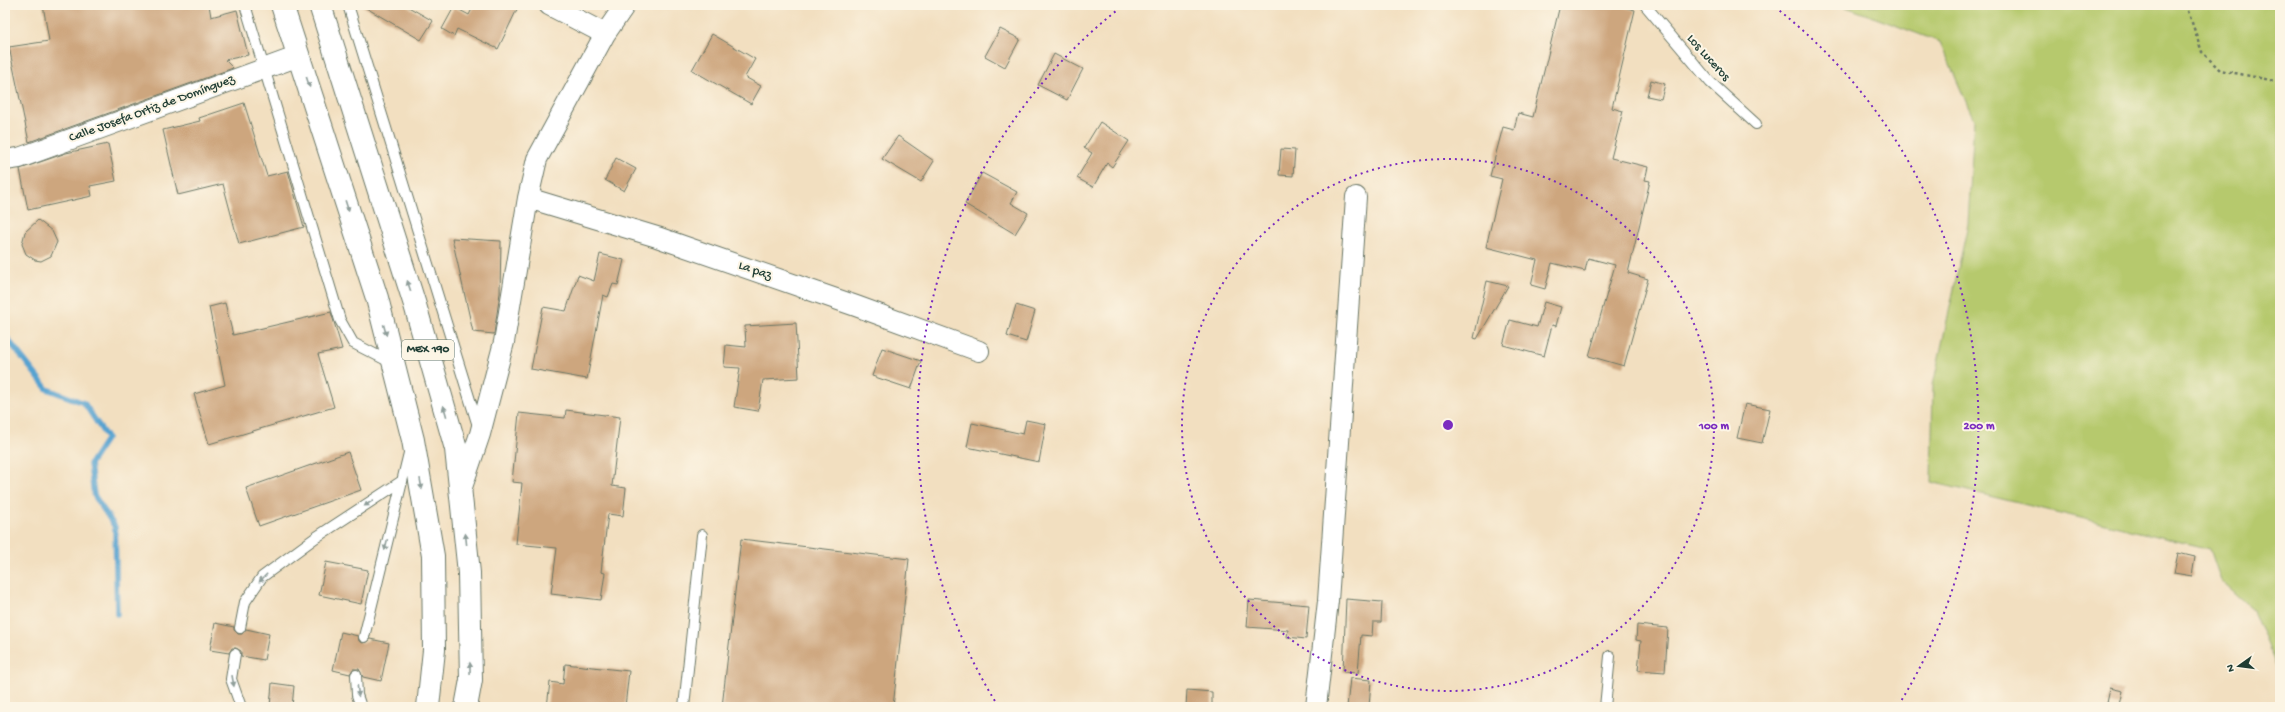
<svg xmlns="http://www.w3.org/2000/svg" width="2285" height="712" font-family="'Gochi Hand',sans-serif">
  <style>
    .green { fill: #b6c96d; stroke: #6a8350 }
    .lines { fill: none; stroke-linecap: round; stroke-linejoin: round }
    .stream { stroke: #57a3d0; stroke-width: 5.5 }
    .building { fill: #cda67e }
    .lane-casing { stroke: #697665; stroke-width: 12 }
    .street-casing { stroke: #697665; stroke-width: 22 }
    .primary-casing { stroke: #697665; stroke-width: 24 }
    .path { stroke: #697665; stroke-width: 2.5; stroke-dasharray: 3 3; stroke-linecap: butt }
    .lane { stroke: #fff; stroke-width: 10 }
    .street { stroke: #fff; stroke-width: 20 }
    .primary { stroke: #fff; stroke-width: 22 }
    .oneway { fill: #8f9e9a }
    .ring { fill: none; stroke: #7b2cbf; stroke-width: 2; stroke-dasharray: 2 4 }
    .labels { text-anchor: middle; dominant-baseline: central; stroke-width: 4; stroke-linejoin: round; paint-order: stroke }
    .shield { fill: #fcf5e5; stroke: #617469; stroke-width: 1 }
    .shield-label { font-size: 12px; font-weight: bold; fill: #1f3d34 }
    .street-label { font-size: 13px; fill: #1f3d34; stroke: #fcf5e5 }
    .centre { fill: #7b2cbf; stroke: #fcf5e5; stroke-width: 2 }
    .ring-label { font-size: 12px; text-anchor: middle; font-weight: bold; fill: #7b2cbf; stroke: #fcf5e5; stroke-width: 4; stroke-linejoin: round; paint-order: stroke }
  </style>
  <rect width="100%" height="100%" fill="#fcf5e5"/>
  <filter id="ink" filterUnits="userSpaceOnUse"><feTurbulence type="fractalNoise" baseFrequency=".025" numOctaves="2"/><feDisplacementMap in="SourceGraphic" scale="8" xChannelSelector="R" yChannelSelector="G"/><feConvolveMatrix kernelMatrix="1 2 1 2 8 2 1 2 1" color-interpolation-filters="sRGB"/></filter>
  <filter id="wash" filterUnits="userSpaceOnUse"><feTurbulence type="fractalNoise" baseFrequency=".012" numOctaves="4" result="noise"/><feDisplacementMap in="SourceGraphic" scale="16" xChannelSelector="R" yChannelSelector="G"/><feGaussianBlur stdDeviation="0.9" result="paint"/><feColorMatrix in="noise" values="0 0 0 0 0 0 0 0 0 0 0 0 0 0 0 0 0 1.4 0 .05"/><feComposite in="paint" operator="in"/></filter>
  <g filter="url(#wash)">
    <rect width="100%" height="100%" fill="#f2dfc0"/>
    <!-- green -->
    <path class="green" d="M1841 5H2280V674L2253 610 2221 581 2210 549 1931 482 1933 385 1968 224 1974 120 1940 42Z"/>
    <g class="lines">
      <!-- stream -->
      <path class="stream" d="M5 332 7 338 47 389 84 403 107 438 90 464 94 495 115 527 117 614"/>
    </g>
    <g id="blocks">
      <!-- building -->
      <path class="building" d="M43 5H209L211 17 237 10 248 55 225 60 233 68 29 142 9 47 49 41Z
        M361 5H405L433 21 421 40Z
        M474 5H519L498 49 457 29 454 36 442 29 454 7 469 15Z
        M1560 5H1616L1635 10 1612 108 1623 111 1611 158 1648 167 1645 180 1650 181 1628 273 1648 279 1624 366 1589 356 1615 265 1588 258 1585 271 1552 263 1545 289 1531 285 1537 260 1486 247 1502 179 1490 176 1503 127 1514 130 1518 113 1533 117Z
        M1000 29 1020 39 1005 67 985 56Z
        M712 34 755 59 745 77 761 86 751 104 692 70Z
        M1054 54 1083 69 1067 100 1038 85Z
        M1651 80 1665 84 1661 99 1647 96Z
        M244 103 267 176 288 171 304 227 239 244 223 184 178 195 163 130 200 121 199 118Z
        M1100 122 1129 141 1112 167 1107 163 1093 187 1077 178 1092 153 1084 148Z
        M898 136 934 161 921 182 882 159Z
        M108 144 116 181 90 186 92 196 28 210 20 169 66 153Z
        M1281 149 1295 150 1293 176 1279 175Z
        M616 158 636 169 624 191 605 180Z
        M982 173 1017 192 1011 203 1028 213 1015 234 965 204Z
        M38 220 52 231 57 242 51 256 41 261 35 260 26 254 22 244 25 232Z
        M452 238 501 241 500 293 494 334 473 332Z
        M600 254 624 260 618 285 613 284 608 297 603 295 587 379 531 369 543 307 566 311 578 275 594 281Z
        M1487 281 1508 286 1477 339 1474 338Z
        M1544 302 1561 307 1556 326 1552 325 1544 356 1503 345 1510 320 1537 327Z
        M225 303 233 335 331 312 342 349 318 354 334 407 209 444 194 394 225 385 209 307Z
        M1016 305 1035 311 1026 342 1007 336Z
        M796 323 799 378 763 380 758 411 734 407 740 368 724 367 726 345 746 347 745 326Z
        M882 348 921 361 911 389 872 376Z
        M1745 404 1770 409 1762 443 1737 438Z
        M566 410 620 417 612 486 626 488 623 516 608 514 601 572 605 573 601 600 551 594 557 548 516 544 522 483 512 482 519 413 565 418Z
        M1026 420 1046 424 1039 462 967 447 972 423 1023 434Z
        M348 452 361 490 259 526 246 488Z
        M741 539 909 559 893 707H722Z
        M2178 553 2195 557 2192 576 2174 573Z
        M326 562 368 570 361 604 319 595Z
        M1346 599 1382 602 1381 622H1373L1372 636 1361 635 1358 673 1343 672Z
        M1249 600 1309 605 1306 639 1287 637 1288 630 1247 627Z
        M215 623 234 627V630L238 634H242L246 629 269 634 264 660 241 656V651L236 648H232L229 653 210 650Z
        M1637 625 1668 628 1665 672 1638 670 1641 641 1636 640Z
        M341 632 358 636 359 641 363 643 370 639 389 643 381 681 363 677 359 669H353L350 674 333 670Z
        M565 664 629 671 625 707H547L550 682 563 684Z
        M1350 678 1371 680 1369 707H1347Z
        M272 683 294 686 292 707H270Z
        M2110 688 2123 691 2120 705 2107 702Z
        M1187 690 1212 692V707H1186Z"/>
    </g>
  </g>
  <g filter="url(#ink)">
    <use href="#blocks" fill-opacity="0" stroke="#697665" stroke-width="1"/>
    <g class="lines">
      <defs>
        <path id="lane" d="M245 5 340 320 353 343 392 363
          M348 5 478 426
          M1645 5 1710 82 1756 124
          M240 628 245 602 262 577 315 538 402 481
          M364 637 409 453
          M235 654 231 679 241 707
          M356 675 357 695 361 707
          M684 707 702 535
          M1605 707 1610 656"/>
        <path id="street" d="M549 5 605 34
          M5 160 19 158 299 56
          M528 198 657 237 856 306 979 351
          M461 490 480 434 504 342 528 198 537 159 605 34 625 5
          M1316 707 1328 601 1356 197"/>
        <path id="primary" d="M282 5 377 298 413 440 433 556 434 650 428 707
          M320 5 415 305 456 449 469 573 471 680 466 707"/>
      </defs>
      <!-- lane casing -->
      <use href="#lane" class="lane-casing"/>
      <!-- street casing -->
      <use href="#street" class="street-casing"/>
      <!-- primary casing -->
      <use href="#primary" class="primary-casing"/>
      <!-- path -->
      <path class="path" d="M2186 5 2202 52 2220 70 2280 82"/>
      <!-- lane -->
      <use href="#lane" class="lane"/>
      <!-- street -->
      <use href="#street" class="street"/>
      <!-- primary -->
      <use href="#primary" class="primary"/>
    </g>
    <!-- one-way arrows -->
    <defs><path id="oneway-solid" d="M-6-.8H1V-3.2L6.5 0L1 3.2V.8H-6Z"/></defs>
    <g class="oneway">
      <use href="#oneway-solid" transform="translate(308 82) rotate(72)"/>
      <use href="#oneway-solid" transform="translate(347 206) rotate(72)"/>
      <use href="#oneway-solid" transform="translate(409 286) rotate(-108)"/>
      <use href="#oneway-solid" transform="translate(385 330) rotate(75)"/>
      <use href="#oneway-solid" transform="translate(445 411) rotate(-106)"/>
      <use href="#oneway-solid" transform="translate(421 484) rotate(80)"/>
      <use href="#oneway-solid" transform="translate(369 503) rotate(147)"/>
      <use href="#oneway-solid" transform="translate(466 539) rotate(-96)"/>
      <use href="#oneway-solid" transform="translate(386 545) rotate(104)"/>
      <use href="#oneway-solid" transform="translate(263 578) rotate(134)"/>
      <use href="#oneway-solid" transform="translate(470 668) rotate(-91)"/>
      <use href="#oneway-solid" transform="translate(233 681) rotate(80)"/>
      <use href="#oneway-solid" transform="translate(358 691) rotate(83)"/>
    </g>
  </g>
  <!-- distance rings -->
  <g class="ring">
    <circle cx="1448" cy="425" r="266"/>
    <path d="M998 706A531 531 0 0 1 1121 7M1775 7A531 531 0 0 1 1898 706"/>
  </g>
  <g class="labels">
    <!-- shield labels -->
    <rect class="shield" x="402" y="340" width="52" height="20" rx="3"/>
    <g class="shield-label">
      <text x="428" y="350">MEX 190</text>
    </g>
    <!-- street labels -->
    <g class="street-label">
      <text transform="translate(1708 58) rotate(48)">Los Luceros</text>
      <text transform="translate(152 109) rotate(-20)">Calle Josefa Ortiz de Domínguez</text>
      <text transform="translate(755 271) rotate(19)">La paz</text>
    </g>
  </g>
  <circle cx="1448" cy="425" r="6" class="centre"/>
  <g class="ring-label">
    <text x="1714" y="429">100 m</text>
    <text x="1979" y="429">200 m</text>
  </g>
  <!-- margin -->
  <rect width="2285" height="712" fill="none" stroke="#fcf5e5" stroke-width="20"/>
  <!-- north arrow -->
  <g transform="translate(2239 666) rotate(256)" stroke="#fcf5e5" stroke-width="3" paint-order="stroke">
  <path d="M0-3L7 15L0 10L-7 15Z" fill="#1f3d34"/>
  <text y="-6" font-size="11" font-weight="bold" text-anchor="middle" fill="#1f3d34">N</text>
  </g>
</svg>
